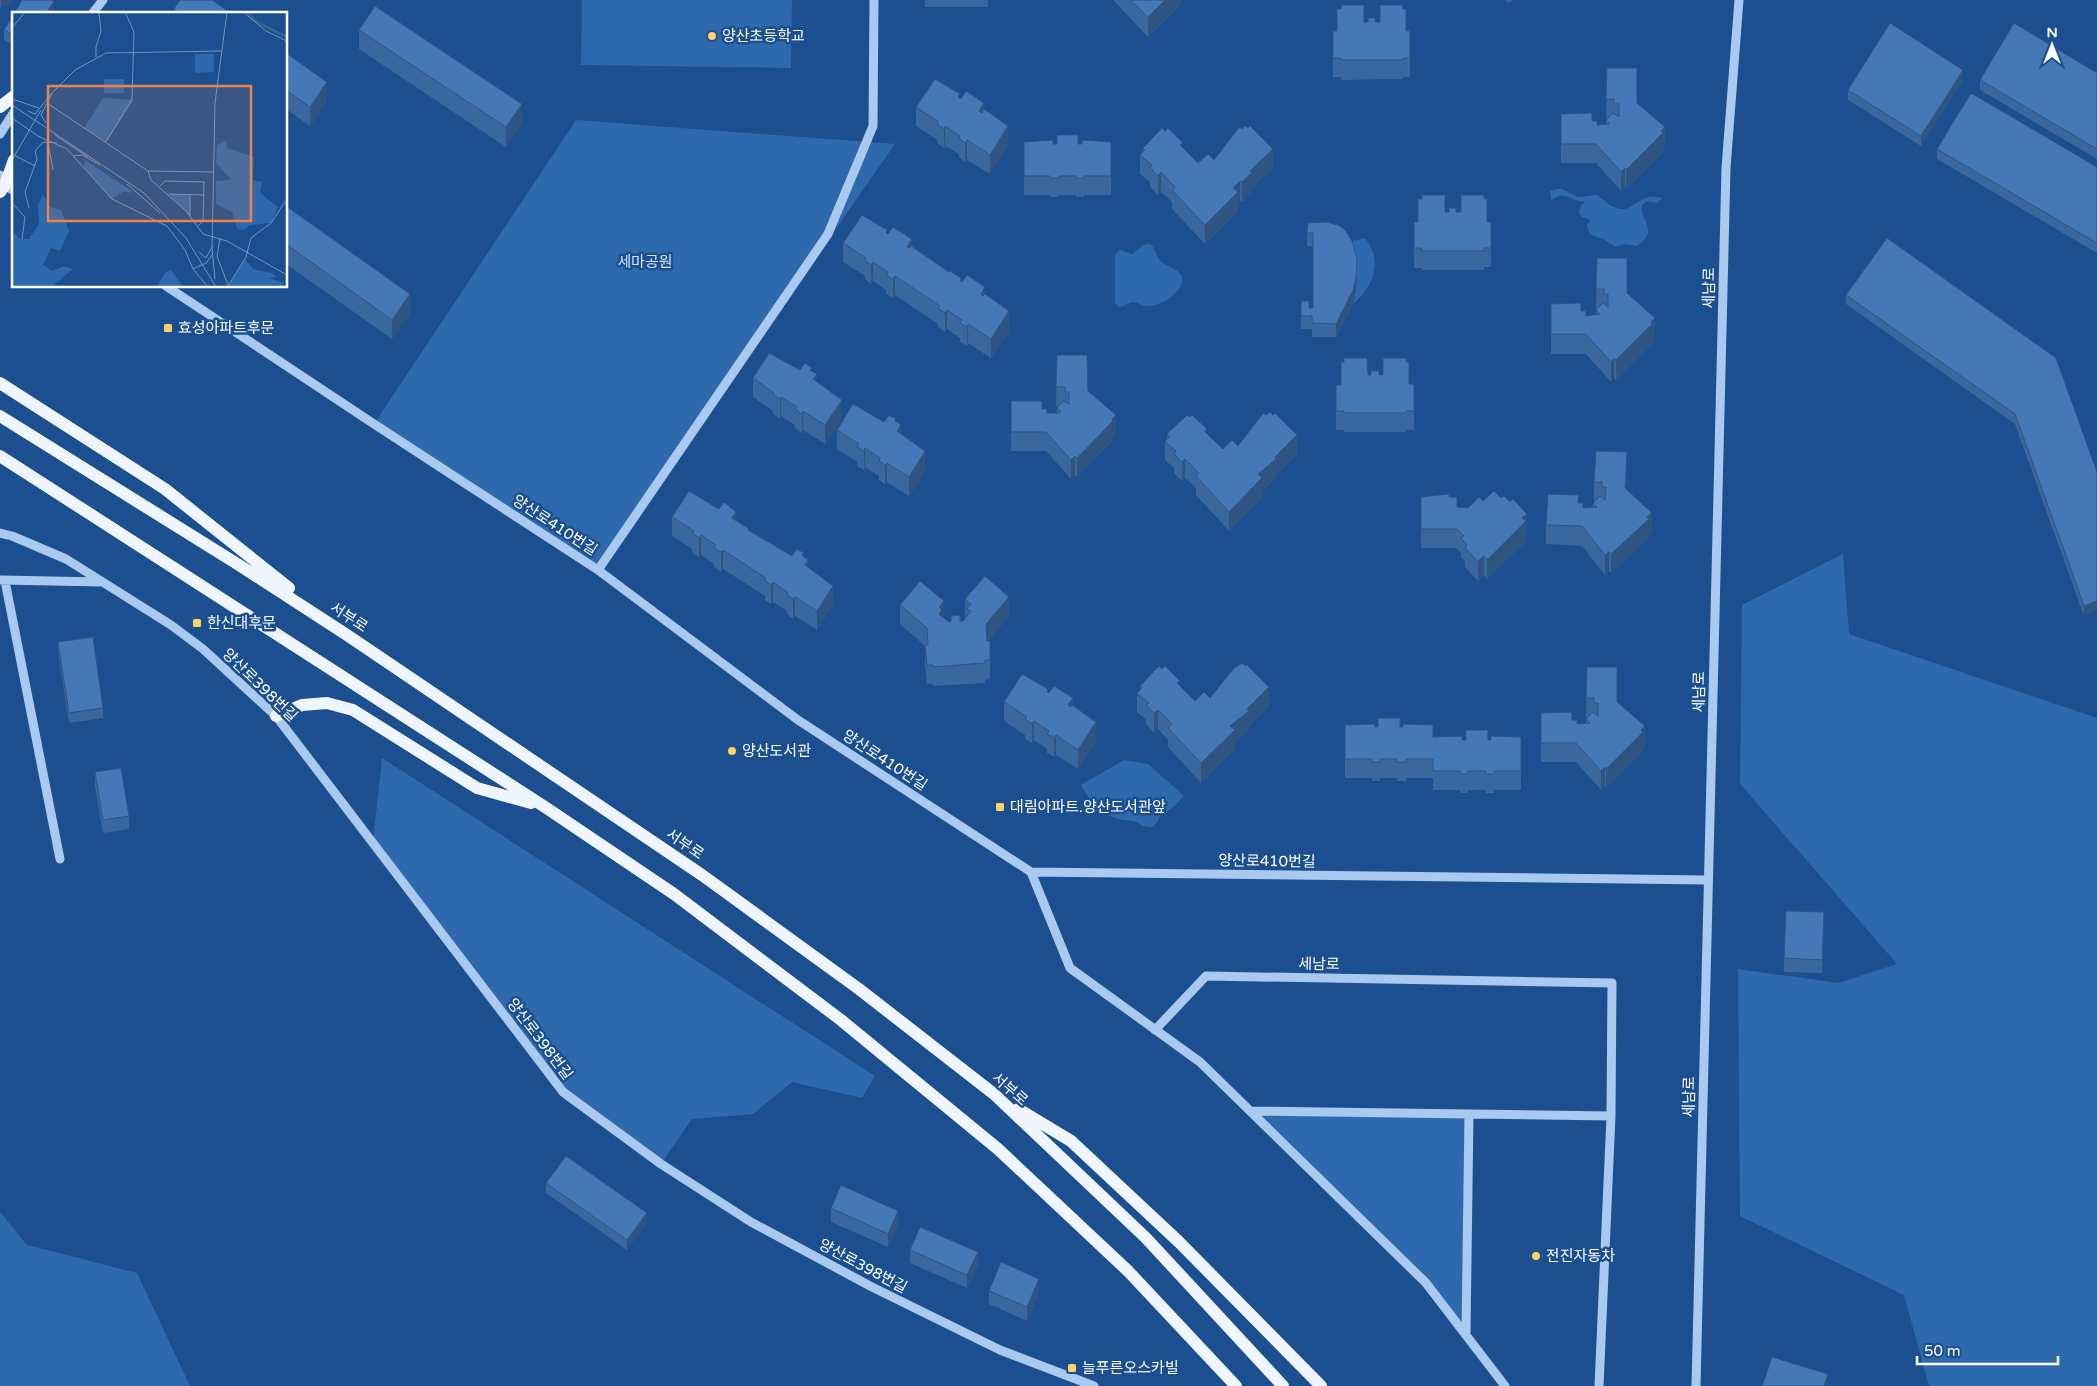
<svg xmlns="http://www.w3.org/2000/svg" width="2097" height="1386" font-family="'Varela Round','Noto Sans KR',sans-serif">
  <style>
    .green { fill: #2e69ad }
    .lines { fill: none; stroke-linecap: round; stroke-linejoin: round }
    .minor { stroke: #a9c9ee; stroke-width: 9 }
    .major { stroke: #f0f6ff; stroke-width: 12 }
    .wall { fill: #3a679d }
    .shaded-wall { fill: #305480 }
    .building { fill: #4478b7; stroke: #305480 }
    .poi-dot { fill: #ffd166; stroke: #1b4f8f; stroke-width: 2 }
    .labels { text-anchor: middle; dominant-baseline: central; stroke-width: 5; stroke-linejoin: round; paint-order: stroke }
    .poi-label { font-size: 15px; fill: #fff; stroke: #1b4f8f; text-anchor: start }
    .park-label { font-size: 15px; fill: #cfe3fa; stroke: #1b4f8f }
    .street-label { font-size: 15px; fill: #fff; stroke: #1b4f8f }
    .inset-river { fill: none; stroke: #3c6290; stroke-width: 2.5 }
    .inset-road { fill: none; stroke: #7695bc; stroke-width: 1 }
    .view { fill: #ee8249; fill-opacity: 0.15; stroke: #ee8249; stroke-width: 2.5 }
    .inset-edge { fill: none; stroke: #fff; stroke-width: 2.5 }
  </style>
  <rect width="100%" height="100%" fill="#1b4f8f"/>
  <!-- green -->
  <path class="green" d="M582 0H792L791 68 581 65Z
    M576 120 895 144 598 570 374 424Z
    M1557 189H1562L1578 197 1597 195C1635 229 1630 189 1662 198L1658 203 1647 201 1642 205C1639 222 1661 229 1637 246L1624 244 1616 247C1612 245 1609 242 1605 240 1595 235 1589 238 1587 225L1591 220 1582 217 1579 212 1580 207 1585 202C1569 201 1567 189 1551 200L1550 191Z
    M1365 238C1383 260 1374 287 1353 304L1356 290 1345 243Z
    M1149 244C1157 248 1155 257 1162 262 1168 266 1177 269 1181 275 1188 290 1161 306 1149 306 1143 307 1139 303 1134 302 1128 302 1124 307 1119 307L1115 304V255L1120 250 1132 254 1143 245Z
    M1843 554 1849 634 2097 718V1386H1929L1904 1295 1740 1216 1738 969 1838 983 1897 964 1740 784 1742 605Z
    M382 758 875 1076 862 1098 792 1082 753 1114 692 1119 661 1164 563 1092 373 842Z
    M1124 760 1148 764 1184 796 1175 806 1160 816 1158 821 1152 827 1142 826C1136 820 1131 821 1124 820 1103 817 1090 802 1081 785Z
    M1250 1111 1469 1114 1466 1333 1426 1283Z
    M0 1212 27 1245 137 1273 190 1386H0Z"/>
  <g class="lines">
    <!-- minor -->
    <path class="minor" d="M92 14 103 0
      M0 134 14 112
      M0 175 5 185 14 191
      M166 286 374 424 598 570 798 720 1031 872 1708 880
      M0 533 12 536 66 559 171 625 203 649 276 716 563 1092 661 1164 751 1222 872 1287 1000 1350 1094 1386
      M598 570 828 234 873 126 874 0
      M1 580 102 582
      M5 581 60 859
      M1031 872 1070 968 1200 1062 1426 1283 1505 1386
      M1155 1030 1206 976 1612 983 1611 1116 1599 1386
      M1250 1111 1611 1116
      M1466 1333 1469 1114
      M1696 1386 1726 168 1739 0"/>
    <!-- major -->
    <path class="major" d="M0 107 14 96
      M0 192 5 185 14 160
      M0 383 165 489 289 588
      M0 416 239 565 347 635 702 875 859 989 994 1094 1146 1238 1283 1386
      M0 456 545 807 674 894 841 1020 998 1149 1128 1271 1236 1386
      M276 716 302 705 327 703 353 710 477 788 531 803
      M1018 1109 1071 1141 1179 1242 1321 1386"/>
  </g>
  <!-- wall -->
  <path class="wall" d="M0 0H13L1 8 0 6Z
    M925 0H988V7H925Z
    M1114 0H1181V4L1148 37 1114 1Z
    M1504 0H1513L1509 3Z
    M174 9 232 14H174Z
    M1403 9 1406 31H1410V77H1403V79L1341 80V77H1333V31H1337L1364 22H1380Z
    M14 14V45L4 40V30Z
    M359 30 522 123 506 147 359 49Z
    M286 53 327 101 310 126 286 109Z
    M1607 68 1637 103 1665 146 1663 149V152L1626 189 1625 187 1621 191 1596 163H1561V114L1592 121 1597 125 1606 124V120L1608 118H1606Z
    M2097 73V159L1980 90V80Z
    M1963 80 1921 146 1848 100V90Z
    M960 99 984 110 1008 146 990 174 967 160 965 162 959 157V154L945 146 944 148 937 143V140L916 126V107Z
    M1165 131 1198 163 1214 160 1273 168 1252 188V192L1242 202 1240 200 1238 202V211L1205 244 1172 209V202L1161 192 1158 195 1150 187V182L1140 174V155L1143 153V148Z
    M1024 142 1053 144H1078L1111 142V195H1084V197H1076V195H1059V197H1050V195H1024Z
    M1937 149 2097 167V253L1937 159Z
    M1484 199 1487 222H1491V267H1484V270H1422V268H1414V222H1418L1445 212H1461Z
    M286 206 410 313 392 339 286 264Z
    M1308 223 1357 271 1356 290 1353 304 1336 337H1312V329H1301V301L1309 308H1313V246H1307Z
    M887 234 912 246 961 282 985 294 1009 331 991 358 968 343 967 346 960 342V338L947 329 945 332 938 327V324L895 295 893 298 886 294V290L873 281 871 284 865 279V276L843 262V243Z
    M1597 258 1627 293 1655 337 1653 339V343L1616 380 1614 378 1611 382 1586 354H1551V304L1581 311 1586 316 1596 315V310L1597 309H1596Z
    M1846 295 2097 472 2084 616 2015 424 1846 304Z
    M1057 355 1088 391 1116 434 1113 436V440L1077 477 1075 475 1071 479 1046 451H1011V401L1042 409 1047 413H1057V408L1058 406H1056Z
    M1406 362 1409 384H1414V430H1406V432H1344V430H1336V385H1341L1368 375H1383Z
    M800 370 812 371 817 382 842 419 825 444 803 430 802 433 795 428V425L781 416 780 419 773 414V411L753 397V378Z
    M884 422H896L901 433 925 471 909 496 887 482 885 484 879 480V476L865 467 864 470 857 466V462L837 449V430Z
    M1167 434H1207L1223 449 1238 446 1297 454 1276 475V478L1262 490V498L1229 531 1196 495V488L1185 478 1182 481 1174 473V468L1165 460V441L1167 439Z
    M1627 471 1626 488 1652 532 1649 534V538L1611 573 1609 571 1605 575 1582 546 1546 544V525L1583 508 1593 507V503L1595 501H1594V482Z
    M1421 497H1449L1457 507 1468 508 1483 501 1527 533 1526 534V541L1487 579 1484 575 1478 581 1465 567V561L1461 558V553L1457 548H1421Z
    M672 517 736 520 749 531 792 556H804L808 567 833 605 817 630 795 616 793 619 787 614V611L773 602 771 604 765 600V596L723 569 721 572 714 567V564L701 555 699 557 692 553V549L672 536Z
    M965 599 1009 616 988 641H990V679L985 680V683L933 686V684H927L925 665V646L900 624V605L944 618 949 622H951V616L960 621H963L965 618Z
    M58 642 103 708V718L69 723 58 652Z
    M1587 667 1617 702 1645 745 1643 748V751L1606 788 1605 786 1601 790 1576 762H1541V713L1572 720 1577 724 1586 723V719L1588 717H1586Z
    M1140 686H1180L1195 701 1210 698 1269 706 1249 726V730L1235 741V749L1201 783 1168 747V740L1158 729 1154 733 1146 724V720L1137 712V693L1140 691Z
    M1048 693 1073 705 1096 742 1078 769 1056 755 1054 757 1047 753V749L1034 740 1032 743 1025 739V735L1004 721V702Z
    M1345 725 1375 727H1400L1433 737 1462 740H1488L1521 737V790H1494V793H1486V790H1468V793H1460V790H1433V778H1406V781H1397V778H1380V781H1372V778H1345Z
    M95 772 129 816V829L103 833 95 786Z
    M1824 925 1822 973 1784 972V958Z
    M546 1183 647 1222 627 1250 546 1193Z
    M831 1208 898 1224 888 1247 831 1222Z
    M910 1250 978 1265 967 1288 910 1263Z
    M989 1291 1039 1292 1027 1321 989 1304Z"/>
  <!-- shaded-wall -->
  <path class="shaded-wall" d="M1 0H13L1 8Z
    M1165 0H1181V4L1148 37V17Z
    M54 1V11L52 14H46Z
    M1963 70V80L1921 146V136Z
    M327 82V101L310 126V107Z
    M984 103V122L979 111Z
    M522 104V123L506 147V127Z
    M945 126V146L944 148V129Z
    M1008 126V146L990 174V155Z
    M1665 127V146L1663 149V152L1626 189V170Z
    M967 140V160L965 162V143Z
    M1273 149V168L1252 188V192L1242 202V182L1250 171Z
    M1625 168V187L1621 191V172Z
    M1161 172V192L1158 195V176Z
    M1240 181V200L1238 202V211L1205 244V225L1233 188Z
    M912 239V258L907 247Z
    M1357 258 1356 290 1353 304 1336 337V324Z
    M873 262V281L871 284V265Z
    M895 276V295L893 298V279Z
    M985 287V306L981 294Z
    M410 294V313L392 339V320Z
    M947 310V329L945 332V313Z
    M1009 311V331L991 358V339Z
    M1655 318V337L1653 339V343L1616 380V360Z
    M968 324V343L967 346V327Z
    M1614 359V378L1611 382V362Z
    M817 374V393L813 379Z
    M781 397V416L780 419V399Z
    M842 400V419L825 444V425Z
    M803 411V430L802 433V414Z
    M1116 415V434L1113 436V440L1077 477V458Z
    M901 425V444L897 431Z
    M1297 435V454L1276 475V478L1262 490V498L1229 531V512L1258 474Z
    M865 448V467L864 470V451Z
    M925 451V471L909 496V477Z
    M1627 452V471L1625 507V488Z
    M1075 456V475L1071 479V460Z
    M1185 459V478L1182 481V462Z
    M887 463V482L885 484V465Z
    M736 512V532L732 518Z
    M1652 513V532L1649 534V538L1611 573V554Z
    M1527 514 1526 541 1487 579V560Z
    M701 535V555L699 557V538Z
    M723 550V569L721 572V552Z
    M1609 552V571L1605 575V555Z
    M1484 556V575L1478 581V561Z
    M808 560V579L805 565Z
    M773 582V602L771 604V585Z
    M833 586V605L817 630V611Z
    M795 597V616L793 619V599Z
    M1009 597V616L986 643V624Z
    M944 601V620L939 625V607Z
    M2097 601V611L2084 616V606Z
    M1269 687V706L1249 726V730L1235 741V749L1201 783V763L1230 726Z
    M1073 698V717L1068 705Z
    M1158 710V729L1154 733V713Z
    M1034 721V740L1032 743V724Z
    M1096 722V742L1078 769V750Z
    M1645 726V745L1643 748V751L1606 788V769Z
    M1056 735V755L1054 757V738Z
    M1605 767V786L1601 790V771Z
    M898 1211V1224L888 1247V1234Z
    M647 1213V1222L627 1250V1240Z
    M978 1252V1265L967 1288V1275Z
    M1039 1279V1292L1027 1321V1307Z
    M1828 1374V1386H1824Z"/>
  <!-- building -->
  <path class="building" d="M22 0H51L54 1 46 14H14Z
    M180 0H212L232 14H180L174 9Z
    M1131 0H1165L1148 17Z
    M1341 5H1364V22H1368V18H1375V22H1380V5H1403V9H1406V31H1410V58H1403V60H1341V58H1333V31H1337V9H1341Z
    M375 6 522 104 506 127 359 30Z
    M14 14V35L4 30Z
    M1890 23 1963 70 1921 136 1848 90Z
    M2014 23 2097 73V149L1980 80Z
    M286 53 327 82 310 107 286 90Z
    M1607 68H1637V103L1665 127 1661 131 1663 133 1626 170 1625 168 1621 172 1596 144H1561V114L1592 113V121H1597V125L1610 124 1606 120 1613 113 1619 117V104H1614V99H1606Z
    M935 79 960 94 958 97 961 99 966 91 984 103 979 111 982 113 984 109 1008 126 990 155 967 140 965 143 959 138 960 136 945 126 944 129 937 124 939 122 916 107Z
    M1971 93 2097 167V243L1937 149Z
    M1245 126 1248 128 1250 126 1273 149 1250 171 1252 173 1242 182 1240 181 1233 188 1238 192 1205 225 1172 190 1175 187 1161 172 1158 176 1150 167 1152 165 1140 155 1145 150 1143 148 1162 128 1165 131 1168 128 1183 143 1180 145 1198 163 1208 154 1214 160 1237 130 1240 127 1242 129Z
    M1057 135H1078V144H1082V140L1111 142V176H1084V178H1076V176H1059V178H1050V176H1024V142L1053 140V144H1057Z
    M1422 195H1445V212H1449V208H1456V212H1461V195H1484V199H1487V222H1491V248H1484V251H1422V248H1414V222H1418V199H1422Z
    M286 206 410 294 392 320 286 244Z
    M862 215 887 230 886 233 888 234 893 227 912 239 907 247 910 248 911 246 949 272 950 271 961 278 960 281 962 282 967 275 985 287 981 294 983 296 985 294 1009 311 991 339 968 324 967 327 960 323 962 320 947 310 945 313 938 308 940 306 895 276 893 279 886 275 888 272 873 262 871 265 865 260 866 258 843 243Z
    M1326 222 1338 225 1345 230 1352 241 1357 258 1356 277 1353 290 1336 324 1312 323V316H1301V301H1309V308H1313V233H1307L1308 223Z
    M1887 238 2056 358 2097 472V601L2084 606 2015 414 1846 295Z
    M1597 258H1627V293L1655 318 1651 322 1653 323 1616 360 1614 359 1611 362 1586 334H1551V304L1581 303V311H1586V316L1600 314 1596 310 1603 303 1608 307V294H1604V289H1596Z
    M769 353 800 370 805 363 812 368 810 370 817 374 813 379 842 400 825 425 803 411 802 414 795 409 797 407 781 397 780 399 773 395 774 393 753 378Z
    M1057 355H1087L1088 391 1116 415 1112 419 1113 421 1077 458 1075 456 1071 460 1046 432H1011V401H1042V409H1047V413H1059L1061 411 1057 408 1063 401 1069 404V392H1065V387H1056Z
    M1344 358H1367L1368 375H1371V371H1379V375H1383V358H1406V362H1409V384H1414V411H1406V413H1344V411H1336V385H1341V362H1344Z
    M853 404 884 422 889 415 896 419 895 421 901 425 897 431 925 451 909 477 887 463 885 465 879 461 880 458 865 448 864 451 857 447 859 444 837 430Z
    M1270 412 1273 415 1275 413 1297 435 1275 457 1276 459 1258 474 1262 478 1229 512 1196 476 1199 473 1185 459 1182 462 1174 454 1176 451 1165 441 1170 437 1167 434 1187 415 1190 417 1192 415 1207 429 1205 432 1223 449 1232 440 1238 446 1261 416 1264 413 1266 415Z
    M1596 451 1627 452 1625 488 1652 513 1647 517 1649 519 1611 554 1609 552 1605 555 1582 526 1546 525 1548 494 1579 495 1578 503H1583V508L1597 507 1593 503 1600 496 1605 500 1606 487H1602V482H1594Z
    M689 491 719 509 724 502 736 512 732 518 749 529 748 530 792 556 797 549 804 553 802 555 808 560 805 565 833 586 817 611 795 597 793 599 787 595 788 593 773 582 771 585 765 581 766 578 723 550 721 552 714 548 716 545 701 535 699 538 692 533 694 531 672 517Z
    M1494 491 1501 498 1504 496 1510 502 1513 499 1527 514 1522 518 1526 521 1487 560 1484 556 1478 561 1465 548 1467 545 1461 538 1464 536 1457 529H1421V497L1449 494V497H1457V507L1468 508 1479 497 1483 501Z
    M985 576 1009 597 986 624 987 641H990V660H985V663L933 667V665H927L925 645H928L927 628 900 605 920 581 944 601 939 607 942 610 939 614 949 622 951 621V616L960 615V621H963L971 611 967 609 971 604 965 599Z
    M93 637 103 708 69 713 58 642Z
    M1242 663 1245 666 1247 665 1269 687 1247 709 1249 711 1230 726 1235 730 1201 763 1168 728 1172 724 1158 710 1154 713 1146 705 1149 703 1137 693 1142 688 1140 686 1159 666 1162 669 1165 666 1180 681 1177 683 1195 701 1204 692 1210 698 1234 668Z
    M1587 667H1617V702L1645 726 1641 730 1643 732 1606 769 1605 767 1601 771 1576 743H1541V713L1572 712V720H1577V724L1590 723 1586 719 1593 712 1598 716V703H1594V698H1586Z
    M1022 674 1048 689 1047 692 1049 693 1054 686 1073 698 1068 705 1071 707 1072 705 1096 722 1078 750 1056 735 1054 738 1047 734 1049 731 1034 721 1032 724 1025 719 1027 717 1004 702Z
    M1378 718H1400V727H1403V724L1433 725V737L1462 736V740H1466V730H1488V740H1491V736L1521 737V771H1494V774H1486V771H1468V774H1460V771H1433V759H1406V762H1397V759H1380V762H1372V759H1345V725L1375 724V727H1378Z
    M121 768 129 816 103 820 95 772Z
    M1786 911 1824 912 1822 960 1784 958Z
    M566 1156 647 1213 627 1240 546 1183Z
    M841 1185 898 1211 888 1234 831 1208Z
    M920 1227 978 1252 967 1275 910 1250Z
    M1001 1262 1039 1279 1027 1307 989 1291Z
    M1772 1357 1828 1374 1824 1386H1762Z"/>
  <!-- markers -->
  <g class="poi-dot">
    <circle cx="712" cy="36" r="5"/>
    <rect x="163" y="323" width="10" height="10" rx="2.5"/>
    <rect x="192" y="618" width="10" height="10" rx="2.5"/>
    <circle cx="732" cy="751" r="5"/>
    <rect x="995" y="802" width="10" height="10" rx="2.5"/>
    <circle cx="1536" cy="1256" r="5"/>
    <rect x="1067" y="1363" width="10" height="10" rx="2.5"/>
  </g>
  <g class="labels">
    <!-- poi labels -->
    <g class="poi-label">
      <text x="722" y="36">양산초등학교</text>
      <text x="178" y="328">효성아파트후문</text>
      <text x="207" y="623">한신대후문</text>
      <text x="742" y="751">양산도서관</text>
      <text x="1010" y="807">대림아파트.양산도서관앞</text>
      <text x="1546" y="1256">전진자동차</text>
      <text x="1082" y="1368">늘푸른오스카빌</text>
    </g>
    <!-- park labels -->
    <g class="park-label">
      <text x="645" y="262">세마공원</text>
    </g>
    <!-- street labels -->
    <g class="street-label">
      <text transform="translate(1709 288) rotate(-89)">세남로</text>
      <text transform="translate(555 525) rotate(33)">양산로410번길</text>
      <text transform="translate(349 617) rotate(33)">서부로</text>
      <text transform="translate(260 685) rotate(44)">양산로398번길</text>
      <text transform="translate(1699 692) rotate(-89)">세남로</text>
      <text transform="translate(885 760) rotate(33)">양산로410번길</text>
      <text transform="translate(685 844) rotate(34)">서부로</text>
      <text transform="translate(1267 861) rotate(1)">양산로410번길</text>
      <text transform="translate(1319 964) rotate(1)">세남로</text>
      <text transform="translate(540 1039) rotate(53)">양산로398번길</text>
      <text transform="translate(1010 1089) rotate(41)">서부로</text>
      <text transform="translate(1689 1097) rotate(-89)">세남로</text>
      <text transform="translate(863 1266) rotate(28)">양산로398번길</text>
    </g>
  </g>
  <!-- overview -->
  <g transform="translate(12 12)">
    <rect width="275" height="275" fill="#1b4f8f"/>
    <path d="M183 42H202V60L183 61ZM92 67H112V81H92ZM91 86 122 88 94 130 72 116ZM214 128 215 136 242 145 241 168 250 170 248 181 266 195 259 211 238 213 230 218 225 216 220 200 204 192V169L219 168 204 151 205 133ZM73 148 120 179 119 181 112 179 100 187 72 156ZM31 182 38 195 49 198 57 219 48 239 39 236 31 253 40 259 52 254 61 257 39 275H0V219L8 227H17L27 212 26 193ZM157 182 178 183V204ZM233 247 241 257 260 261 264 265 257 266 271 271 270 275H216ZM159 258 171 275H144L153 261Z" fill="#2e69ad"/>
    <path class="inset-river" d="M235 0 246 11 275 25"/>
    <path class="inset-road" d="M231 0 254 19 275 29M0 16 13 0M84 45V35L89 19 87 0M39 82 63 58 94 41 209 39M0 87 27 96M35 91 136 159 201 160M0 93 132 181 174 226 204 275M16 99 23 102 40 81M0 106 26 124 55 137 100 187 155 214 173 238 181 257 196 275M34 111 29 103 40 81M43 123 76 145M94 130 120 87 122 20 113 0M36 131 41 158M0 142 23 154M62 144 70 143 88 153M0 148 29 98M136 159 139 168 174 199 191 222 215 229 275 263M115 172 148 201M148 174 153 169 192 170 191 209 186 214M157 182 192 183M0 191 13 205 10 227M17 196 13 180 25 147 23 139 31 130 45 131M178 204V183M208 226 205 244 216 273M200 237 203 91 215 0M200 237 203 267M187 240 194 246 200 235M181 257 194 251 200 243M216 274 234 245 239 226 259 211 275 187"/>
    <path class="view" d="M36 74H239V209H36Z"/>
    <rect width="275" height="275" class="inset-edge"/>
  </g>
  <!-- north arrow -->
  <g transform="translate(2052 45)" stroke="#1b4f8f" stroke-width="4" paint-order="stroke">
  <path d="M0-4L9 19L0 12L-9 19Z" fill="#ffffff"/>
  <text y="-8" font-size="14" font-weight="bold" text-anchor="middle" fill="#ffffff">N</text>
  </g>
  <!-- scale -->
  <path d="M1917 1356v8h141v-8" fill="none" stroke="#ffffff" stroke-width="2.5"/>
  <text x="1924" y="1356" font-size="15" fill="#ffffff" stroke="#1b4f8f" stroke-width="4" paint-order="stroke">50 m</text>
</svg>
